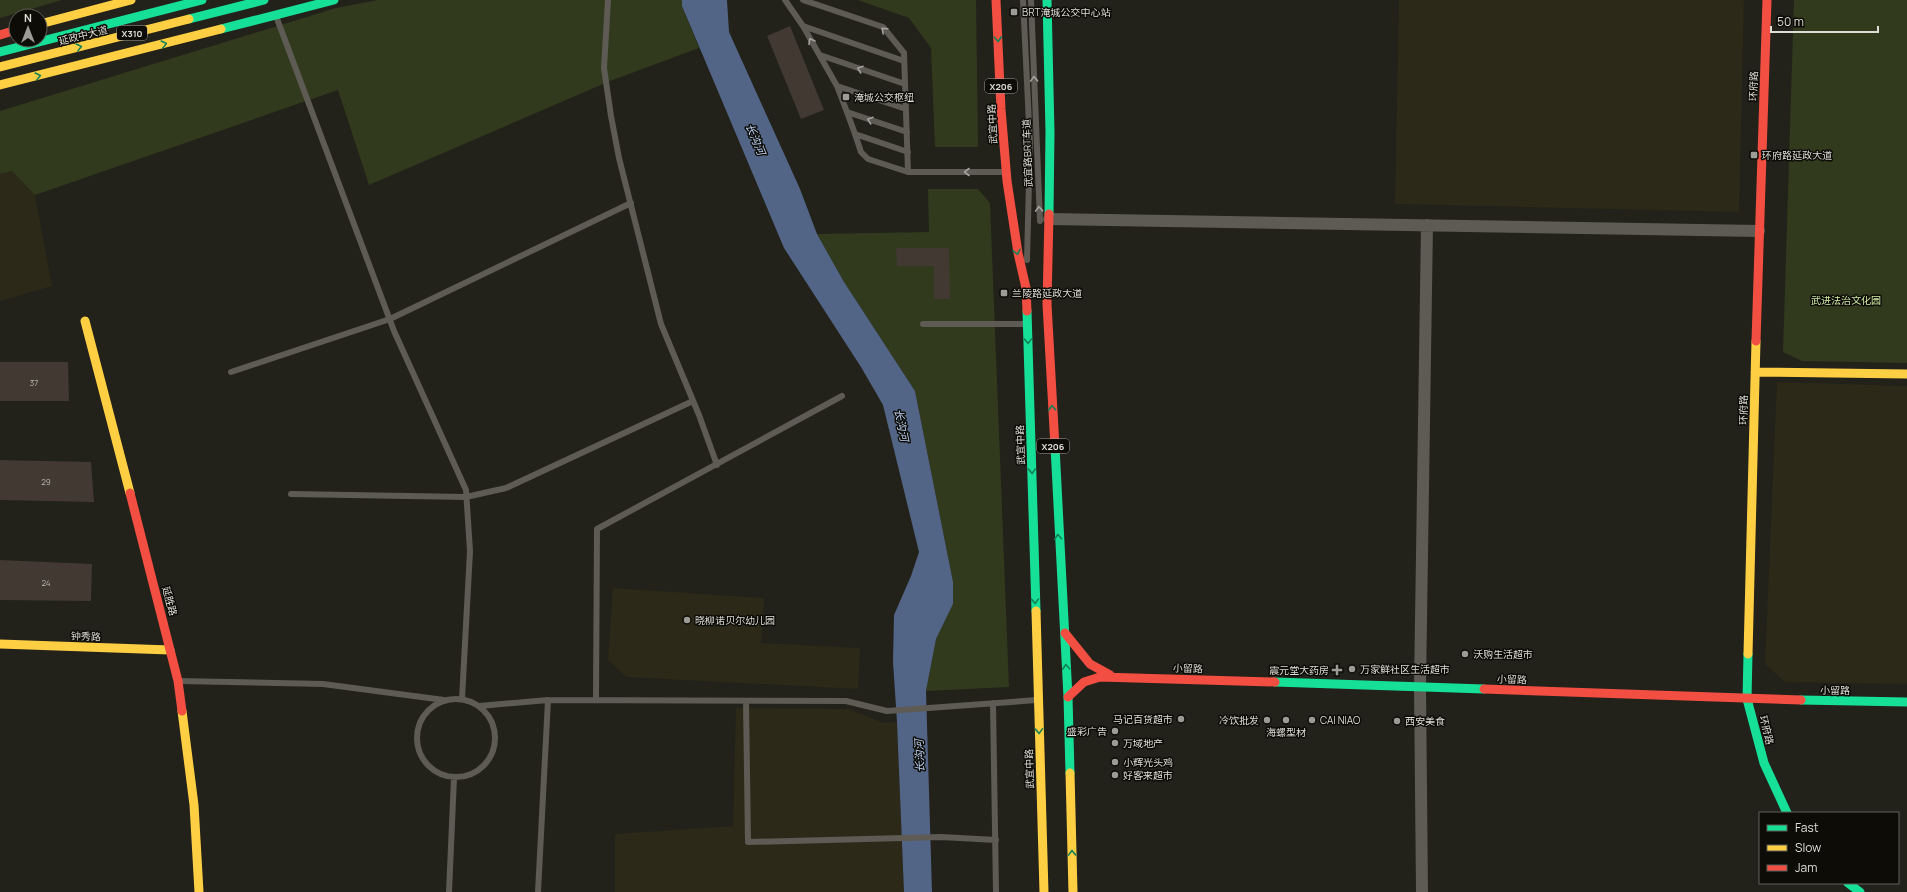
<svg xmlns="http://www.w3.org/2000/svg" width="1907" height="892" font-family="Manrope,'Noto Sans SC',sans-serif">
  <style>
    .built { fill: #2c2918 }
    .green { fill: #323a1d }
    .water { fill: #536586 }
    .building { fill: #423933 }
    .lines { fill: none; stroke-linecap: round; stroke-linejoin: round }
    .lane { stroke: #5e5a54; stroke-width: 6 }
    .street { stroke: #5e5a54; stroke-width: 12 }
    .fast { stroke: #16e098; stroke-width: 9 }
    .slow { stroke: #ffcf43; stroke-width: 9 }
    .jam { stroke: #f24e42; stroke-width: 9 }
    .oneway { stroke: #a4a29c }
    .oneway2 { stroke: #128157 }
    .poi-dot { fill: #9c9b94; stroke: #0d0c07; stroke-width: 1.5 }
    .labels { text-anchor: middle; dominant-baseline: central; stroke-width: 3; stroke-linejoin: round; paint-order: stroke }
    .number-label { font-size: 8px; fill: #b7b4ad }
    .shield { fill: #0d0c07; stroke: #9f9e98; stroke-width: 1 }
    .shield-label { font-size: 9px; font-weight: bold; fill: #deddd6 }
    .poi-label { font-size: 10px; fill: #deddd6; stroke: #0d0c07; text-anchor: start }
    .street-label { font-size: 10px; fill: #deddd6; stroke: #0d0c07 }
    .park-label { font-size: 10px; fill: #d2eaa5; stroke: #0d0c07 }
    .water-label { font-size: 11px; font-style: italic; fill: #bed3f8; stroke: #0d0c07 }
  </style>
  <rect width="100%" height="100%" fill="#22211a"/>
  <!-- built -->
  <path class="built" d="M1399 0H1744L1739 212 1395 204Z
    M12 171 35 195 52 286 0 301V174Z
    M1777 382 1907 386V684L1785 682 1765 664Z
    M613 588 764 598 761 643 860 648 858 689 626 677 608 660Z
    M736 708 849 709 884 723 897 722 904 892H615V834L733 826Z"/>
  <!-- green -->
  <path class="green" d="M0 0H62L0 18Z
    M378 0H682V6L699 48 610 81 369 185 338 90 35 195 12 171 0 174V111L336 8Z
    M858 0H976L978 147H935L931 48 909 18Z
    M1794 0H1907V363L1802 361 1783 352Z
    M928 189H978L990 203 1009 687 926 691 936 639 953 604V582L915 391 844 282 817 234 929 232Z"/>
  <!-- water -->
  <path class="water" d="M682 0H727L729 32 800 189 817 234 844 282 915 391 953 582V604L936 639 926 691 932 892H904L897 722 893 662 894 615 911 576 919 552 883 405 861 367 784 248 682 6Z"/>
  <!-- building -->
  <path class="building" d="M790 26 824 110 801 119 767 36Z
    M896 248H949L950 299H934V266H897Z
    M0 362H68L69 401H0Z
    M0 460 91 462 94 502 0 500Z
    M0 560 92 564 91 601 0 600Z"/>
  <g class="lines">
    <!-- lane -->
    <path class="lane" d="M608 0 604 68 611 116 619 158 661 324 699 415 717 465
      M785 0 803 26 837 86 906 109
      M803 0 883 27 904 53 908 172
      M1023 0 1030 144 1027 260
      M1031 0 1040 221
      M276 16 394 331 466 490 470 551 462 699
      M803 26 904 61
      M820 55 905 84
      M837 86 847 112 907 132
      M847 112 855 134 908 152
      M855 134 861 152 868 159 908 172H1005
      M923 324H1026
      M231 372 390 319 631 203
      M291 494 466 497 506 488 693 401
      M178 681 323 684 444 700
      M417 738a39 39 0 1 1 78 0a39 39 0 1 1-78 0Z
      M596 700 597 529 842 396
      M746 701 748 842 941 837 996 840
      M993 703 996 892
      M479 706 548 700 846 701 887 711 1037 700
      M449 892 454 778
      M538 892 548 700"/>
    <!-- street -->
    <path class="street" d="M1049 219 1759 231
      M1422 892 1420 686 1427 225"/>
    <!-- fast -->
    <path class="fast" d="M1047 0 1050 132 1049 214
      M189 19 264 0
      M221 29 334 0
      M0 52 202 0
      M1027 311 1036 611
      M1055 447 1068 697 1070 773
      M1748 654 1747 699 1764 763 1787 813
      M1275 682 1484 689
      M1801 700 1907 702
      M1848 883 1860 892"/>
    <!-- slow -->
    <path class="slow" d="M40 24 131 0
      M0 67 189 19
      M0 85 221 29
      M85 321 130 493
      M1755 372 1907 374
      M1036 611 1044 892
      M0 644 170 650
      M1748 654 1756 341
      M182 711 194 805 199 892
      M1070 773 1073 892"/>
    <!-- jam -->
    <path class="jam" d="M996 0 1001 109 1007 181 1018 253 1026 288 1027 311
      M0 35 16 30
      M1049 214 1047 304 1055 447
      M1756 341 1767 0
      M130 493 178 681 182 711
      M1065 633 1090 664 1110 675
      M1484 689 1801 700
      M1068 697 1084 682 1100 677 1275 682"/>
  </g>
  <!-- one-way arrows -->
  <defs><path id="oneway-chevron" d="M-2-3.5L2.5 0L-2 3.5" fill="none" stroke-width="1.6" stroke-linecap="round" stroke-linejoin="round"/></defs>
  <g class="oneway">
    <use href="#oneway-chevron" transform="translate(884 30) rotate(-138)"/>
    <use href="#oneway-chevron" transform="translate(811 41) rotate(-120)"/>
    <use href="#oneway-chevron" transform="translate(860 69) rotate(-161)"/>
    <use href="#oneway-chevron" transform="translate(1034 79) rotate(-92)"/>
    <use href="#oneway-chevron" transform="translate(870 120) rotate(-161)"/>
    <use href="#oneway-chevron" transform="translate(967 172) rotate(180)"/>
    <use href="#oneway-chevron" transform="translate(1039 209) rotate(-92)"/>
  </g>
  <g class="oneway2">
    <use href="#oneway-chevron" transform="translate(998 39) rotate(87)"/>
    <use href="#oneway-chevron" transform="translate(164 44) rotate(-14)"/>
    <use href="#oneway-chevron" transform="translate(79 47) rotate(-14)"/>
    <use href="#oneway-chevron" transform="translate(38 76) rotate(-14)"/>
    <use href="#oneway-chevron" transform="translate(1017 252) rotate(77)"/>
    <use href="#oneway-chevron" transform="translate(1028 341) rotate(88)"/>
    <use href="#oneway-chevron" transform="translate(1052 408) rotate(-93)"/>
    <use href="#oneway-chevron" transform="translate(1032 471) rotate(88)"/>
    <use href="#oneway-chevron" transform="translate(1058 537) rotate(-94)"/>
    <use href="#oneway-chevron" transform="translate(1035 601) rotate(88)"/>
    <use href="#oneway-chevron" transform="translate(1066 667) rotate(-93)"/>
    <use href="#oneway-chevron" transform="translate(1039 731) rotate(88)"/>
    <use href="#oneway-chevron" transform="translate(1072 853) rotate(-92)"/>
  </g>
  <!-- markers -->
  <g class="poi-dot">
    <rect x="1010" y="8" width="8" height="8" rx="2"/>
    <rect x="842" y="93" width="8" height="8" rx="2"/>
    <rect x="1750" y="151" width="8" height="8" rx="2"/>
    <rect x="1000" y="289" width="8" height="8" rx="2"/>
    <circle cx="687" cy="620" r="4"/>
    <circle cx="1465" cy="654" r="4"/>
    <circle cx="1352" cy="669" r="4"/>
    <path d="M1335 664h4v4h4v4h-4v4h-4v-4h-4v-4h4z"/>
    <circle cx="1181" cy="719" r="4"/>
    <circle cx="1267" cy="720" r="4"/>
    <circle cx="1286" cy="720" r="4"/>
    <circle cx="1312" cy="720" r="4"/>
    <circle cx="1397" cy="721" r="4"/>
    <circle cx="1115" cy="731" r="4"/>
    <circle cx="1115" cy="743" r="4"/>
    <circle cx="1115" cy="762" r="4"/>
    <circle cx="1115" cy="775" r="4"/>
  </g>
  <g class="labels">
    <!-- number labels -->
    <g class="number-label">
      <text x="34" y="382">37</text>
      <text x="46" y="481">29</text>
      <text x="46" y="582">24</text>
    </g>
    <!-- shield labels -->
    <g class="shield">
      <rect x="117" y="26" width="30" height="14" rx="3"/>
      <rect x="985" y="79" width="32" height="14" rx="3"/>
      <rect x="1037" y="439" width="32" height="14" rx="3"/>
    </g>
    <g class="shield-label">
      <text x="132" y="33">X310</text>
      <text x="1001" y="86">X206</text>
      <text x="1053" y="446">X206</text>
    </g>
    <!-- poi labels -->
    <g class="poi-label">
      <text x="1022" y="12">BRT淹城公交中心站</text>
      <text x="854" y="97">淹城公交枢纽</text>
      <text x="1762" y="155">环府路延政大道</text>
      <text x="1012" y="293">兰陵路延政大道</text>
      <text x="695" y="620">晓柳诺贝尔幼儿园</text>
      <text x="1473" y="654">沃购生活超市</text>
      <text x="1360" y="669">万家鲜社区生活超市</text>
      <text x="1329" y="670" text-anchor="end">震元堂大药房</text>
      <text x="1173" y="719" text-anchor="end">马记百货超市</text>
      <text x="1259" y="720" text-anchor="end">冷饮批发</text>
      <text x="1320" y="720">CAI NIAO</text>
      <text x="1405" y="721">西安美食</text>
      <text x="1107" y="731" text-anchor="end">盛彩广告</text>
      <text x="1286" y="732" text-anchor="middle">海螺型材</text>
      <text x="1123" y="743">万域地产</text>
      <text x="1123" y="762">小辉光头鸡</text>
      <text x="1123" y="775">好客来超市</text>
    </g>
    <!-- street labels -->
    <g class="street-label">
      <text transform="translate(83 35) rotate(-14)">延政中大道</text>
      <text transform="translate(1753 86) rotate(-88)">环府路</text>
      <text transform="translate(992 124) rotate(-93)">武宜中路</text>
      <text transform="translate(1027 153) rotate(-92)">武宜路BRT车道</text>
      <text transform="translate(1743 410) rotate(-89)">环府路</text>
      <text transform="translate(1020 445) rotate(-92)">武宜中路</text>
      <text transform="translate(170 601) rotate(75)">延胜路</text>
      <text transform="translate(86 636) rotate(2)">钟秀路</text>
      <text transform="translate(1188 668) rotate(2)">小留路</text>
      <text transform="translate(1512 679) rotate(2)">小留路</text>
      <text transform="translate(1835 690) rotate(1)">小留路</text>
      <text transform="translate(1767 730) rotate(76)">环府路</text>
      <text transform="translate(1029 769) rotate(-92)">武宜中路</text>
    </g>
    <!-- park labels -->
    <g class="park-label">
      <text x="1846" y="300">武进法治文化园</text>
    </g>
    <!-- water labels -->
    <g class="water-label">
      <text transform="translate(756 139) rotate(67)">长沟河</text>
      <text transform="translate(902 425) rotate(79)">长沟河</text>
      <text transform="translate(919 756) rotate(-92)">长沟河</text>
    </g>
  </g>
  <!-- legend -->
  <rect x="1759" y="812" width="140" height="72" fill="#0d0c07" stroke="#61605a"/>
  <rect x="1767" y="825" width="20" height="6" fill="#16e098" stroke="#61605a"/>
  <text x="1795" y="832" font-size="12" fill="#deddd6">Fast</text>
  <rect x="1767" y="845" width="20" height="6" fill="#ffcf43" stroke="#61605a"/>
  <text x="1795" y="852" font-size="12" fill="#deddd6">Slow</text>
  <rect x="1767" y="865" width="20" height="6" fill="#f24e42" stroke="#61605a"/>
  <text x="1795" y="872" font-size="12" fill="#deddd6">Jam</text>
  <!-- north arrow -->
  <g transform="translate(28 28)"><circle r="19" fill="#0d0c07" stroke="#61605a"/>
  <path d="M0-3L7 15L0 10L-7 15Z" fill="#9c9b94"/>
  <text y="-6" font-size="11" font-weight="bold" text-anchor="middle" fill="#deddd6">N</text>
  </g>
  <!-- scale -->
  <path d="M1771 26v6h107v-6" fill="none" stroke="#deddd6" stroke-width="2"/>
  <text x="1777" y="26" font-size="12" fill="#deddd6" stroke="#0d0c07" stroke-width="3" paint-order="stroke">50 m</text>
</svg>
